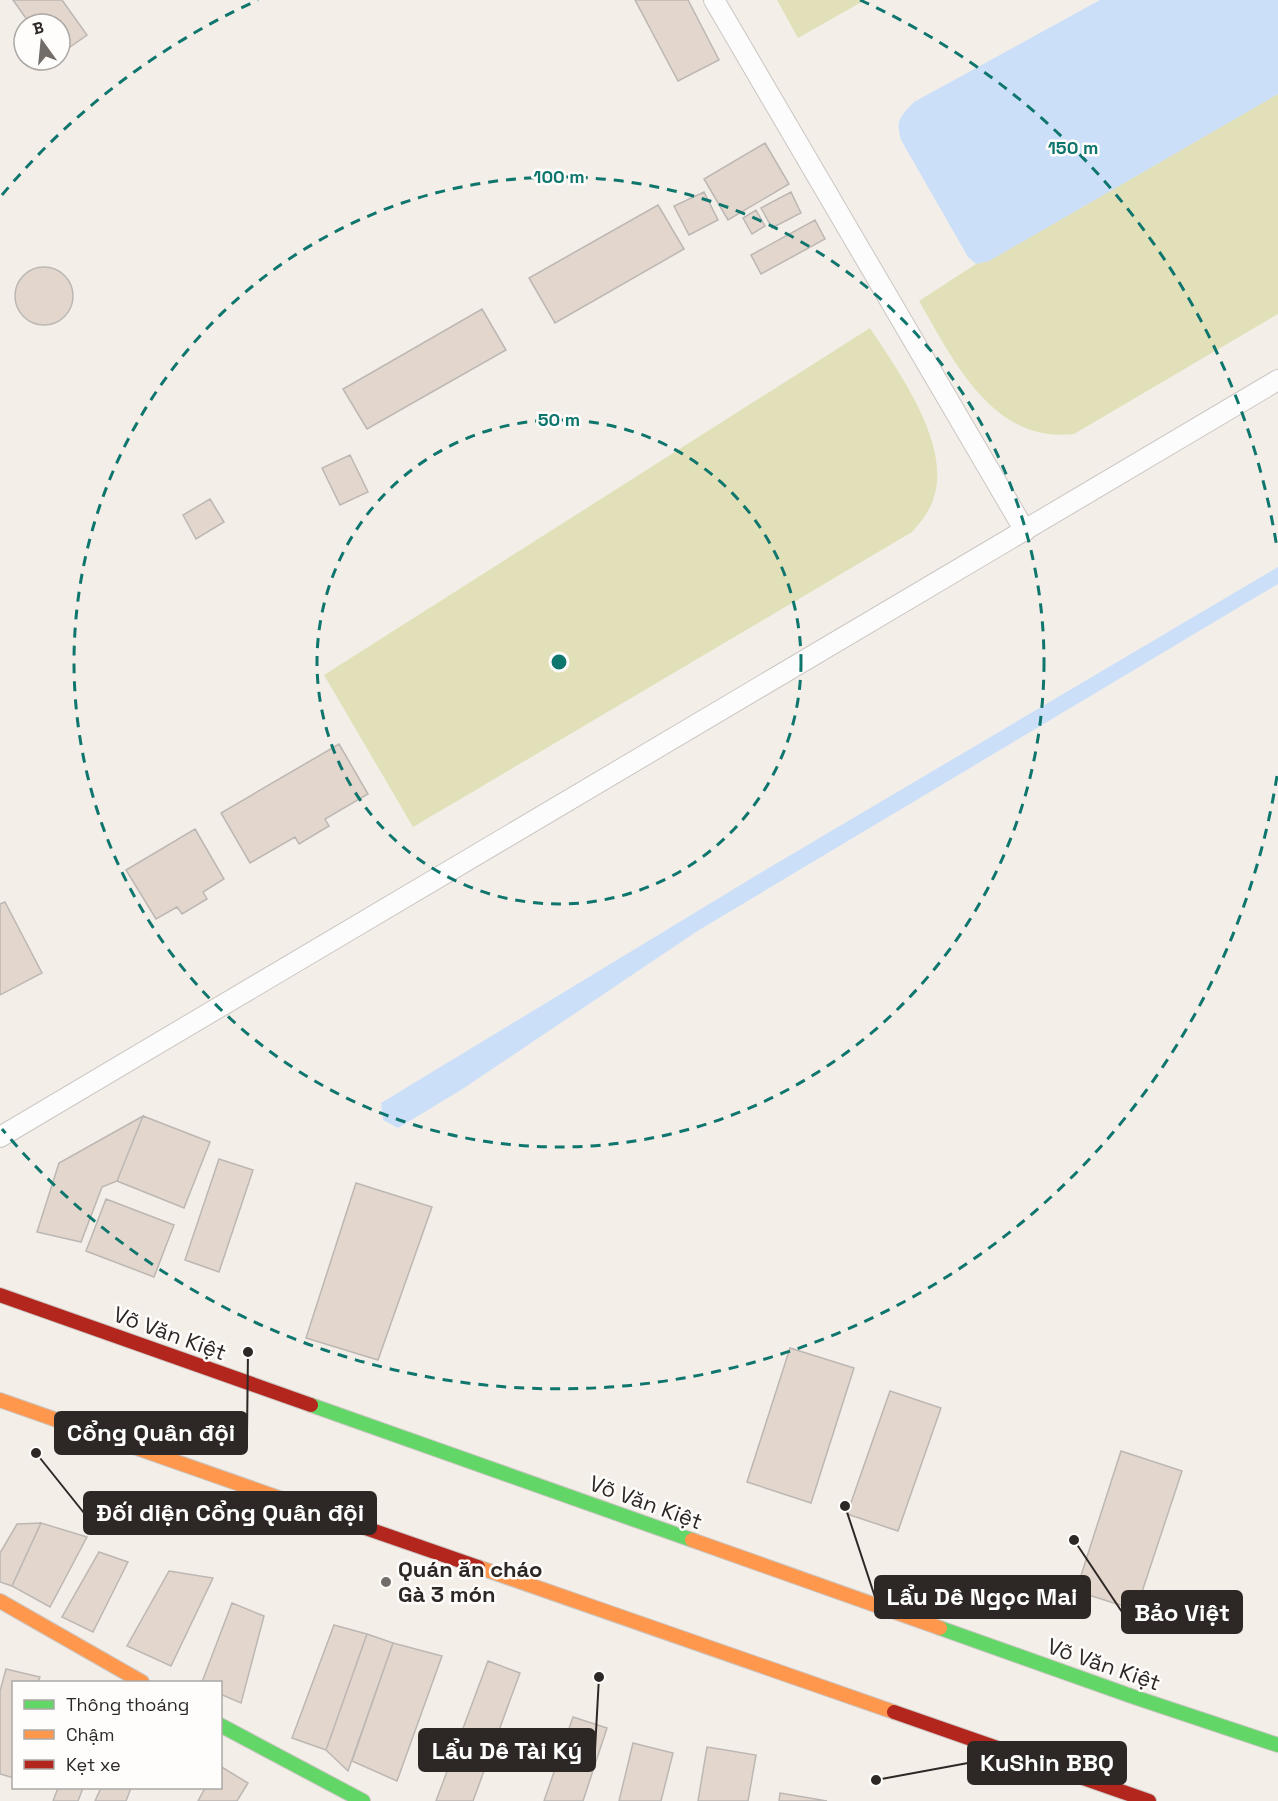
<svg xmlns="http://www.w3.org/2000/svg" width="1278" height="1801" font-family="'Space Grotesk',sans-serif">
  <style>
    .green { fill: #e1e0b8 }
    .water { fill: #cbe0f8 }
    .building { fill: #e3d6cd; stroke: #bcb7b3; stroke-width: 1.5 }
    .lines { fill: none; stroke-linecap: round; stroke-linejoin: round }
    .lane-casing { stroke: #cbc6c2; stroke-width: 22 }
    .fast-casing { stroke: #cbc6c2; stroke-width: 16 }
    .slow-casing { stroke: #cbc6c2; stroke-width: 16 }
    .jam-casing { stroke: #cbc6c2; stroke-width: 16 }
    .lane { stroke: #fdfcfc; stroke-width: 20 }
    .fast { stroke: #63d668; stroke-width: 14 }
    .slow { stroke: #ff974d; stroke-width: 14 }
    .jam { stroke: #b3261e; stroke-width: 14 }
    .ring { fill: none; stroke: #0f766e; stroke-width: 3; stroke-dasharray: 10 8 }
    .poi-dot { fill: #736d6a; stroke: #fffdfb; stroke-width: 2 }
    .labels { text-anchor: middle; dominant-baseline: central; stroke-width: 5; stroke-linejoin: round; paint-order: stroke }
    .street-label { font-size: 22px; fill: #2d2825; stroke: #fffdfb }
    .poi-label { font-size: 22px; font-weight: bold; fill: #2d2825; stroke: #fffdfb; text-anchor: start }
    .centre { fill: #0f766e; stroke: #fffdfb; stroke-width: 3 }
    .ring-label { font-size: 18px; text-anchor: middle; font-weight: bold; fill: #0f766e; stroke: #fffdfb; stroke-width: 5; stroke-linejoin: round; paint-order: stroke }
    .leader { fill: none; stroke: #2d2825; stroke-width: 2 }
    .callout-dot { fill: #2d2825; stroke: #fffdfb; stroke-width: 2 }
    .callout { fill: #2d2825; stroke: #2d2825; stroke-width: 2 }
    .callout-label { font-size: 24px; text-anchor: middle; font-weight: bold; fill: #fff }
  </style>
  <rect width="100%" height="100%" fill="#f4eee9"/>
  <!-- green -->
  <path class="green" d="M777 0H865L798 38Z
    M1278 94V314L1074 434C992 444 953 359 919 301L976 264 989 261Z
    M870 328C898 371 951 443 934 497 930 511 921 522 912 532L413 827 324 675Z"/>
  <!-- water -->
  <path class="water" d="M1100 0H1278V94L989 261 976 264 968 257 901 140C895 119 901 116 914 102Z
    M1278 567V584L699 930 461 1090 398 1128 383 1120 381 1103 772 866Z"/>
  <!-- building -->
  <path class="building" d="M13 0H62L87 35 60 54V24H30Z
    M635 0H688L719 60 678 81Z
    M765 143 789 184 728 220 704 179Z
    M704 192 718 220 689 235 674 206Z
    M791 192 801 213 772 228 761 208Z
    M658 205 684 249 555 323 529 278Z
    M756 210 765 226 752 234 743 218Z
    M815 220 825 239 761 274 751 255Z
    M15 296a29 29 0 1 1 58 0a29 29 0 1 1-58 0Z
    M482 309 506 350 367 429 343 389Z
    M350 455 368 492 340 505 322 468Z
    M210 499 224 522 196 539 183 515Z
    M339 744 368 794 325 819 329 826 299 844 295 837 250 863 221 813Z
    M195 829 224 879 203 892 207 899 182 914 177 907 156 919 126 870Z
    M5 902 42 973 0 995V904Z
    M143 1116 210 1142 184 1208 117 1181Z
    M143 1116 117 1181 102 1187 81 1242 37 1232 59 1163Z
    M219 1159 253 1170 219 1272 185 1260Z
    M356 1183 432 1207 378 1360 306 1338Z
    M106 1199 174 1225 154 1277 86 1251Z
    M790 1348 854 1368 811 1503 747 1482Z
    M890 1391 941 1408 898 1531 847 1514Z
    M1121 1451 1182 1471 1136 1610 1076 1591Z
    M41 1523 87 1537 50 1607 12 1586Z
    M41 1523 12 1586 0 1582V1553L17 1524Z
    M99 1552 128 1562 93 1632 62 1617Z
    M169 1571 213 1578 171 1666 127 1646Z
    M232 1603 264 1616 241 1703 220 1694V1682H202Z
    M334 1625 367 1634 326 1750 292 1738Z
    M367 1634 393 1643 348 1771 326 1750Z
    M393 1643 442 1656 397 1781 352 1761Z
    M488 1661 520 1673 473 1801H436Z
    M6 1669 40 1677 38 1682H14V1778L0 1774V1691Z
    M573 1717 607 1728 583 1801H544Z
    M633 1743 673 1753 661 1801H619Z
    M707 1747 756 1755 748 1801H698Z
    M220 1766 248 1783 237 1801H198L205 1788H220Z
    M58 1788H83L78 1801H53Z
    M101 1788H131L126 1801H95Z
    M780 1793 827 1801H779Z"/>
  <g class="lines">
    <defs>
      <path id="lane" d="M714 0 1025 531
        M0 1137 1278 380"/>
      <path id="fast" d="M311 1405 692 1540
        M940 1628 1134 1697 1278 1745
        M220 1725 363 1801"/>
      <path id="slow" d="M0 1400 305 1507
        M692 1540 940 1628
        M478 1567 894 1712
        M0 1601 142 1682"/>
      <path id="jam" d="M0 1295 311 1405
        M305 1507 478 1567
        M894 1712 1149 1801"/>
    </defs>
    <!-- lane casing -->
    <use href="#lane" class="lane-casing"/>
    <!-- fast casing -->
    <use href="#fast" class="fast-casing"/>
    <!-- slow casing -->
    <use href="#slow" class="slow-casing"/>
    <!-- jam casing -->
    <use href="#jam" class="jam-casing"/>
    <!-- lane -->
    <use href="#lane" class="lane"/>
    <!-- fast -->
    <use href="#fast" class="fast"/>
    <!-- slow -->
    <use href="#slow" class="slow"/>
    <!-- jam -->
    <use href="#jam" class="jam"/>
  </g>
  <!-- distance rings -->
  <g class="ring">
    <circle cx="559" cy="662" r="242"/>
    <circle cx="559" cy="662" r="485"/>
    <path d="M1277 776A727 727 0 0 1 2 1129M2 195A727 727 0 0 1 258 0M860 0A727 727 0 0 1 1277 548"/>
  </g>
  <!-- markers -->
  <circle class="poi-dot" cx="386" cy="1582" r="6"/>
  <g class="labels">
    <!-- street labels -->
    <g class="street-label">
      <text transform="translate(170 1333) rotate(20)">Võ Văn Kiệt</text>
      <text transform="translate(646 1502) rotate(20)">Võ Văn Kiệt</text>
      <text transform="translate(1104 1664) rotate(19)">Võ Văn Kiệt</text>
    </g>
    <!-- poi labels -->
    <g class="poi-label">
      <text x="398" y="1569">Quán ăn cháo<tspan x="398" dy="25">Gà 3 món</tspan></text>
    </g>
  </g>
  <circle cx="559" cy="662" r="9" class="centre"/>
  <g class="ring-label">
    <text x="1073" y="154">150 m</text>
    <text x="559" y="183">100 m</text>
    <text x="559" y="426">50 m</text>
  </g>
  <!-- callouts -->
  <path class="leader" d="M248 1352L247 1433M36 1453L84 1513M845 1506L875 1597M1074 1540L1122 1612M599 1677L595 1750M876 1780L968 1763"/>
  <g class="callout-dot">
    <circle cx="248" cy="1352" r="6"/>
    <circle cx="36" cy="1453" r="6"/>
    <circle cx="845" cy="1506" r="6"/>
    <circle cx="1074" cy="1540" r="6"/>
    <circle cx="599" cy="1677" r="6"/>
    <circle cx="876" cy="1780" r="6"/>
  </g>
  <g class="callout">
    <rect x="55" y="1412" width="192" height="42" rx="6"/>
    <rect x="84" y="1492" width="292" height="42" rx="6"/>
    <rect x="875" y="1576" width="215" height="42" rx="6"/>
    <rect x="1122" y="1591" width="120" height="42" rx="6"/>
    <rect x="419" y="1729" width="176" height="42" rx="6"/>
    <rect x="968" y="1742" width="158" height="42" rx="6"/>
  </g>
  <g class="callout-label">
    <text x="151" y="1441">Cổng Quân đội</text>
    <text x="230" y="1521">Đối diện Cổng Quân đội</text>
    <text x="982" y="1605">Lẩu Dê Ngọc Mai</text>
    <text x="1182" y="1621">Bảo Việt</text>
    <text x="507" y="1759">Lẩu Dê Tài Ký</text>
    <text x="1047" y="1771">KuShin BBQ</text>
  </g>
  <!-- legend -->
  <rect x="12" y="1681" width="210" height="108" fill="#fffdfb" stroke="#aba8a5" stroke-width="1.5"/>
  <rect x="24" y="1700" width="30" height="9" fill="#63d668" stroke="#aba8a5" stroke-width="1.5"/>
  <text x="66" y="1711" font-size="18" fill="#2d2825">Thông thoáng</text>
  <rect x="24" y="1730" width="30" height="9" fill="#ff974d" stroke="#aba8a5" stroke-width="1.5"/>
  <text x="66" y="1741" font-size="18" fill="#2d2825">Chậm</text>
  <rect x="24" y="1760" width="30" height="9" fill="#b3261e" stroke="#aba8a5" stroke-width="1.5"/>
  <text x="66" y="1771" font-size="18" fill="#2d2825">Kẹt xe</text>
  <!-- north arrow -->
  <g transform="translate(42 42) rotate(345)"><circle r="28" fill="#fffdfb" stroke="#aba8a5" stroke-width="1.5"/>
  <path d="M0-4.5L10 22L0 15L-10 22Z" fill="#736d6a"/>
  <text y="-9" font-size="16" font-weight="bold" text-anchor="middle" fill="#2d2825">B</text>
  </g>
</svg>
